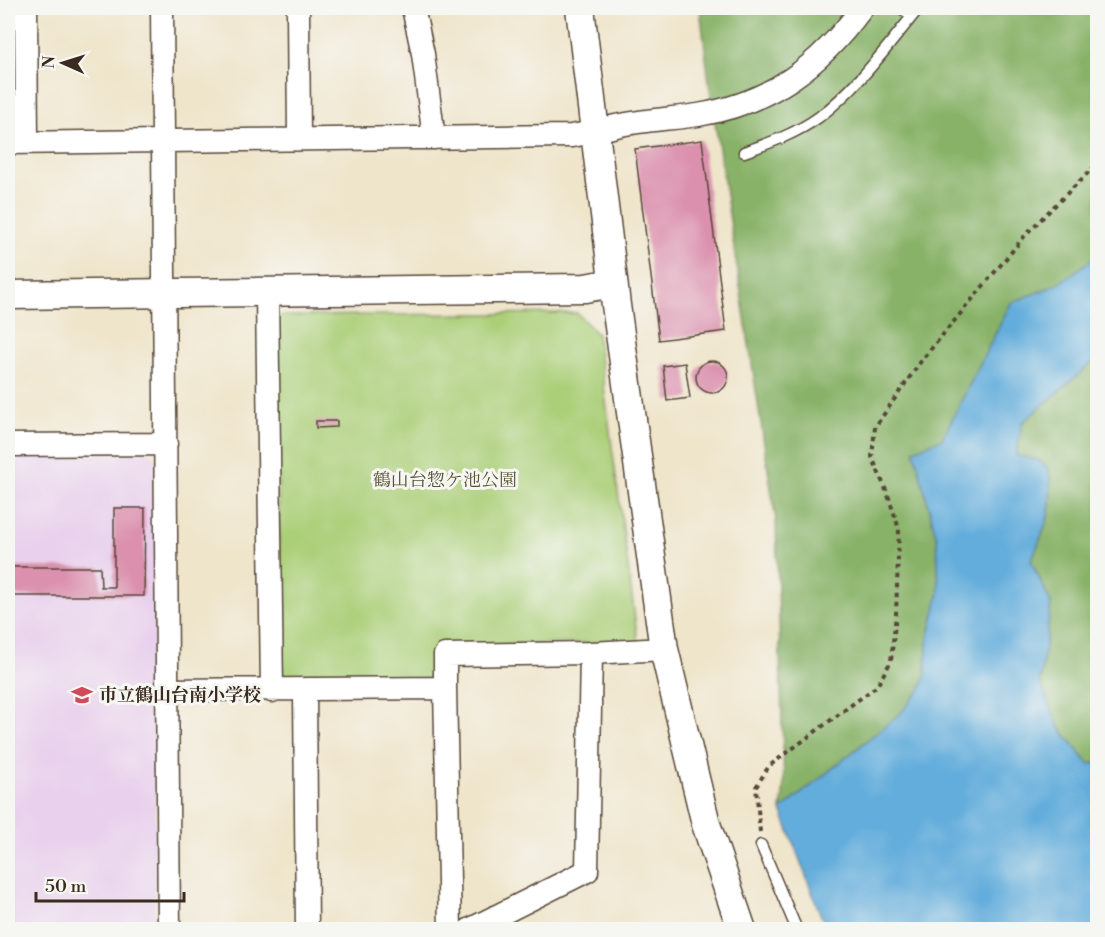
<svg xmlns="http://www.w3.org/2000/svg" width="1105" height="937" font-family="'Libre Bodoni','Noto Serif JP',serif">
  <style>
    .built { fill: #e9d1ed }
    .green { fill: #abcf78; stroke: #737c4b; stroke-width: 1.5 }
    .forest { fill: #88b268; stroke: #626e43; stroke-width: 1.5 }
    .water { fill: #64addc; stroke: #506c7d; stroke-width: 1.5 }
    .building { fill: #db90ad }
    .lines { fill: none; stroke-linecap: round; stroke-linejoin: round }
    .service-casing { stroke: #564638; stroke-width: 13 }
    .minor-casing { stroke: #564638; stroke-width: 25 }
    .tertiary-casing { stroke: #564638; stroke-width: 31 }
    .path { stroke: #564638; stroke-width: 4; stroke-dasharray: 4.5 4.5; stroke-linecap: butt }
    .service { stroke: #fff; stroke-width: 10 }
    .minor { stroke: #fff; stroke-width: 22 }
    .tertiary { stroke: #fff; stroke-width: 28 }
    .labels { text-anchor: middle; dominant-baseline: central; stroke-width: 6; stroke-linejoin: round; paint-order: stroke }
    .park-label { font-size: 18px; fill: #575334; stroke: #f6f6f2 }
    .poi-label { font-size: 18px; font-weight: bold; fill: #3b2a1e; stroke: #f6f6f2; text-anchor: start }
  </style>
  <rect width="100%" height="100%" fill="#f6f6f2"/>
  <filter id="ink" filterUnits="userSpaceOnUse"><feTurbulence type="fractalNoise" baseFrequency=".0167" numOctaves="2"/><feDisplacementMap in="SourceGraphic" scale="12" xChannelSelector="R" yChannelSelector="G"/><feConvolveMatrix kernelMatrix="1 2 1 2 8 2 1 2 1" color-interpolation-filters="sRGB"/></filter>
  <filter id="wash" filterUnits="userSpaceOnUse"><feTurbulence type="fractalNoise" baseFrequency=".008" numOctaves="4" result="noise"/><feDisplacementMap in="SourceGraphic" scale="24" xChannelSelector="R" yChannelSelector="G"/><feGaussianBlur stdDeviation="1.35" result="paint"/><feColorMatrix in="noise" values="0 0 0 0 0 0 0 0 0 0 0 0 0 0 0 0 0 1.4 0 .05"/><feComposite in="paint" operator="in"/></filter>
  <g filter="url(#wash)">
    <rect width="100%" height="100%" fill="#efe5cb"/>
    <!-- built -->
    <path class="built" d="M149 452 157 460 155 929H8V455Z"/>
    <!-- green -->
    <path class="green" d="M577 313 597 334 638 642 438 646V670L428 679 289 681 281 673 276 316Z"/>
    <!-- forest -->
    <path class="forest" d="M700 8H1097V256L1056 285 1011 303 942 440 915 450 937 539 939 592 927 644 926 674 921 689 901 713 781 810 784 785 776 521 710 90Z
      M1097 355V762L1089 764 1059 727 1040 682 1051 603 1031 561C1047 522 1054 513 1049 470L1038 460 1016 457 1022 423 1093 362Z"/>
    <!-- water -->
    <path class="water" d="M1097 256V355L1093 362 1022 423 1016 456 1038 460 1049 469C1054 513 1047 522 1031 561L1051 603 1040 682 1059 727 1089 764 1097 762V929H826L781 810 901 713 921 689 926 674 927 644 939 592 937 539 914 450 942 439 1011 303 1056 285Z"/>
    <g id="blocks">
      <!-- building -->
      <path class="building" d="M702 140 726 331 659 340 635 149Z
        M696 377a16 16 0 1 1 32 0a16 16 0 1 1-32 0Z
        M685 363 690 398 667 401 663 366Z
        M316 421H337V427L316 428Z
        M114 508H145L144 596H8V567H100L101 587H114Z"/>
    </g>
  </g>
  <g filter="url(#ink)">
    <use href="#blocks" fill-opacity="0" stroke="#564638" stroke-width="1.5"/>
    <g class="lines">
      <defs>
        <path id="service" d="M901 8 912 16
          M744 152C770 143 797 133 819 117 859 87 888 45 919 8
          M761 845 797 930"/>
        <path id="minor" d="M26 8 27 142
          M162 8 169 930
          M298 8 299 139
          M413 8 423 54 434 138
          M8 143 571 136C587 134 600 130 616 126 642 120 671 119 698 115 770 103 819 67 862 8
          M267 292 272 691
          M8 445 166 444
          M445 688 450 930
          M168 690 445 688V655L591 653 664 649
          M305 691 307 930
          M469 930 587 871 591 653"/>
        <path id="tertiary" d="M580 8 616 305 664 649 706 824 742 930
          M8 295 585 288 613 283"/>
      </defs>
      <!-- service casing -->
      <use href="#service" class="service-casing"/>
      <!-- minor casing -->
      <use href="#minor" class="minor-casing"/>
      <!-- tertiary casing -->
      <use href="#tertiary" class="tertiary-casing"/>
      <!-- path -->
      <path class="path" d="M760 832 756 787 769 766 877 686 891 661 896 614 899 529 888 495 872 457 875 427 921 361 1028 232 1098 163"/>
      <!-- service -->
      <use href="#service" class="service"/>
      <!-- minor -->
      <use href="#minor" class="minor"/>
      <!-- tertiary -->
      <use href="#tertiary" class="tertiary"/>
    </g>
  </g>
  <!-- icons -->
  <defs>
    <symbol id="school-bare" viewBox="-9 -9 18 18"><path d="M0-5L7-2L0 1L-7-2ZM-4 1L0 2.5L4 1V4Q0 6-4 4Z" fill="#d1495b" stroke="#f6f6f2" stroke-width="2.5" paint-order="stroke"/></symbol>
  </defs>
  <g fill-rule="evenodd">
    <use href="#school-bare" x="67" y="680" width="30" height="30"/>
  </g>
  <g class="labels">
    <!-- park labels -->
    <g class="park-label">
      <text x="445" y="480">鶴山台惣ケ池公園</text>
    </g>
    <!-- poi labels -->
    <g class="poi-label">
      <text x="99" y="695">市立鶴山台南小学校</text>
    </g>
  </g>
  <!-- margin -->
  <rect width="1105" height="937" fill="none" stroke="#f6f6f2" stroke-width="30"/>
  <!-- north arrow -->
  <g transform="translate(63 63) rotate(273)" stroke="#f6f6f2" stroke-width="4.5" paint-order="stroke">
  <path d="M0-4.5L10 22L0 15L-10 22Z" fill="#3b2a1e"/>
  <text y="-9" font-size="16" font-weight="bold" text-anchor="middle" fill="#3b2a1e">N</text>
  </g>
  <!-- scale -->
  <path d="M36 892v9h148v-9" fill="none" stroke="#3b2a1e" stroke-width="3"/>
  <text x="45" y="892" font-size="18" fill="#3b2a1e" stroke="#f6f6f2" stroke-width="4.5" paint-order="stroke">50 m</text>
</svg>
